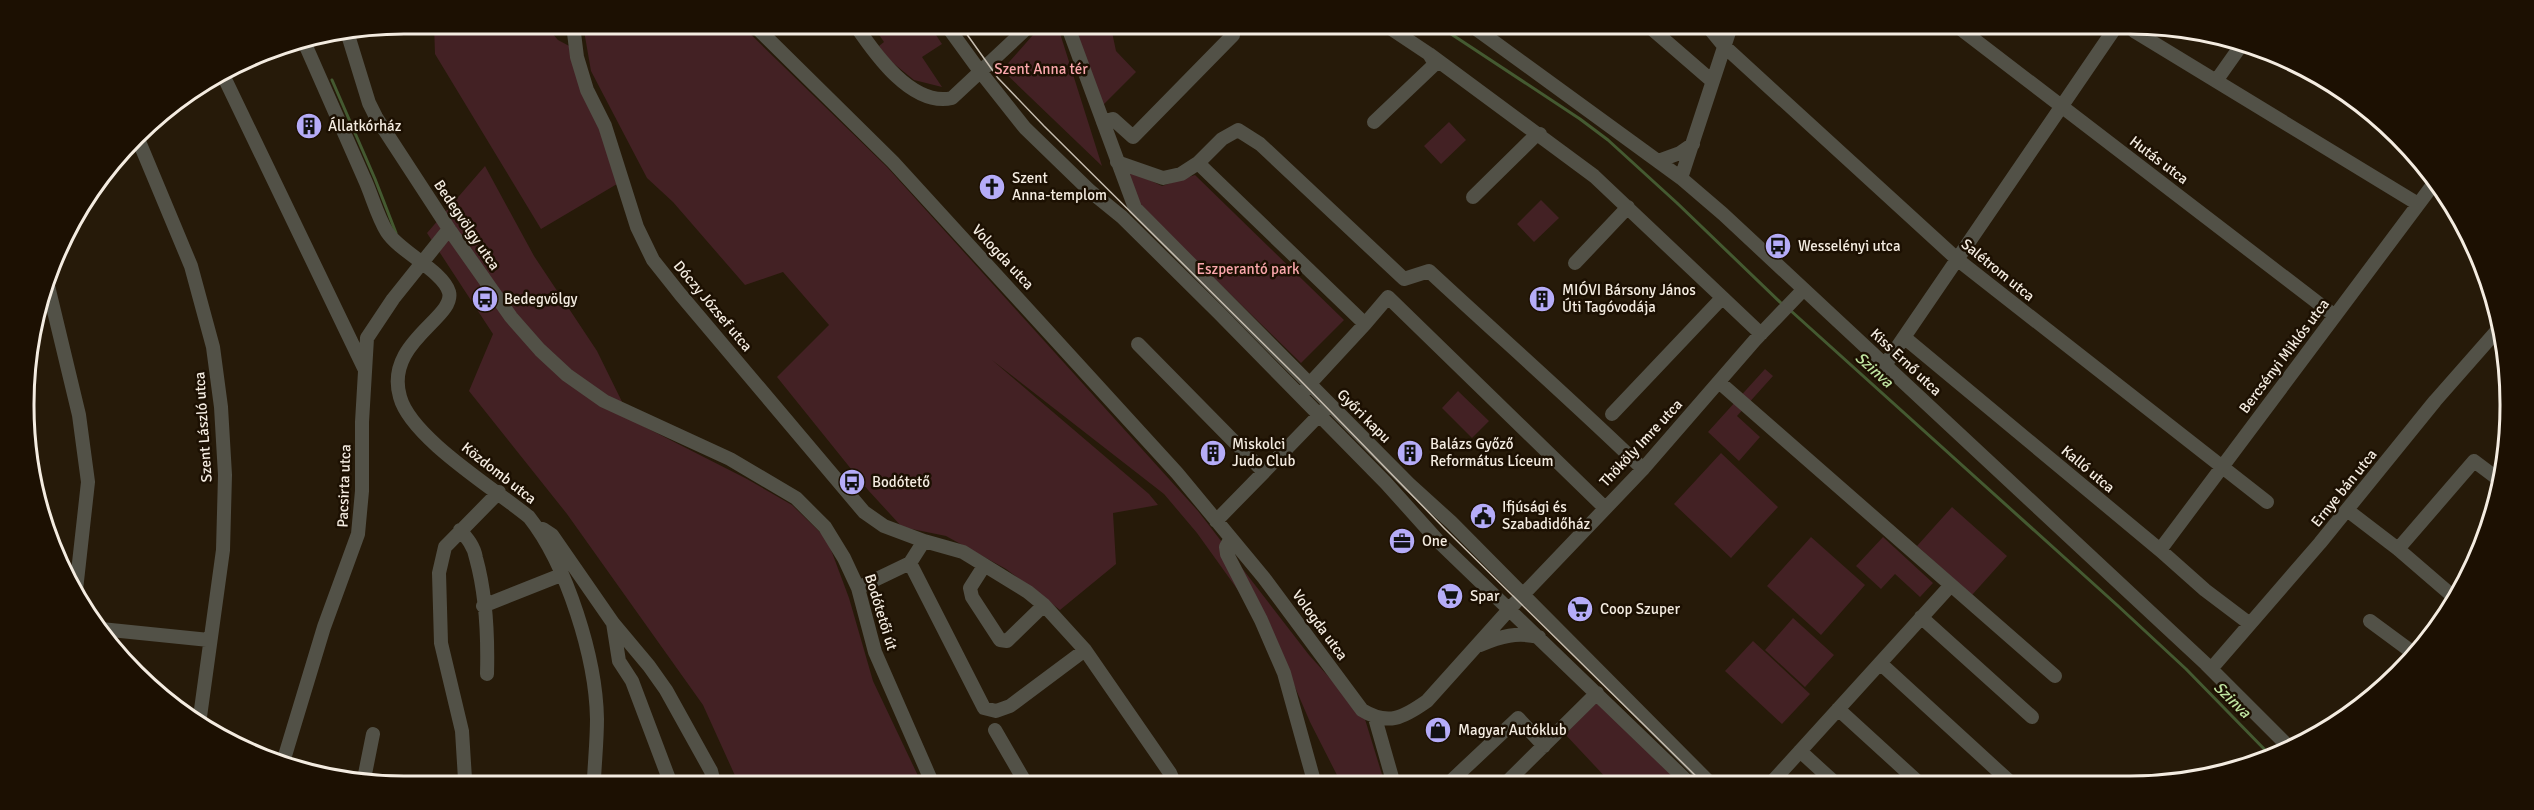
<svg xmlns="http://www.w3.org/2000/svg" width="2534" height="810" font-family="Signika,sans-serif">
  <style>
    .green { fill: #432124 }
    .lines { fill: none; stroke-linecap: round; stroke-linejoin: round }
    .stream { stroke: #445a31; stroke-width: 3 }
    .minor { stroke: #525147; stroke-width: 14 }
    .tram { stroke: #c6bdb0; stroke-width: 1.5 }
    .labels { text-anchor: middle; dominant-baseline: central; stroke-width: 5; stroke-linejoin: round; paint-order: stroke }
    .park-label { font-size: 15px; fill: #faa7ac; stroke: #1c1002 }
    .poi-label { font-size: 15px; fill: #f4ece1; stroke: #1c1002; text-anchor: start }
    .street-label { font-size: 15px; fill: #f4ece1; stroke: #1c1002 }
    .water-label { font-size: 16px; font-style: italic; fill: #c0e5a1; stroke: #1c1002 }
    .rim { fill: none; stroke: #f4ece1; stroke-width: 3 }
  </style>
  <rect width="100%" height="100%" fill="#261a09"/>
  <!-- green -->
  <path class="green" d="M434 24 545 25 558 40 573 48 601 128 617 184 541 229 435 54Z
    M583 25H741L887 167 1198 511 1309 655 1364 716 1384 781H1340L1310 722 1276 643 1197 533 1164 494 992 360 1149 494 1158 505 1113 513 1116 564 1060 610 1006 569 946 536 902 527 868 490 777 377 829 325 783 272 745 285 673 202 647 178 591 71Z
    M873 26H930L942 44 922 57 942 87 914 80 888 59 879 46 884 42Z
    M1040 27H1058L1102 166 1002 70Z
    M1074 27H1117L1112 32 1116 51 1136 72 1103 105Z
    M1449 122 1466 140 1441 164 1424 146Z
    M485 166 534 256 597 351 631 420 747 479 792 505 827 539 849 598 873 681 920 780H737L703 705 567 514 469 391 493 334 427 233Z
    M1126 169 1162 186 1195 175 1344 320 1301 363 1137 203Z
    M1541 200 1559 218 1534 242 1517 224Z
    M1765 369 1773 376 1737 416 1760 437 1739 461 1708 432Z
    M1458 391 1489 421 1472 438 1442 408Z
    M1721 453 1778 507 1731 558 1674 504Z
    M1952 507 2007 556 1972 595 1917 546Z
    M1811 537 1865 585 1821 635 1767 586Z
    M1883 537 1933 583 1920 597 1895 574 1881 589 1856 566Z
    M1793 618 1834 655 1805 687 1765 650Z
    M1753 641 1810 694 1782 724 1725 671Z
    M1602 698 1682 782 1609 781 1564 733Z"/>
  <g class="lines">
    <!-- stream -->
    <path class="stream" d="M1442 28 1580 119 1608 140 1677 203 1782 304
      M332 80 375 179 396 233
      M1790 310 2117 605 2186 669 2270 755"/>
    <!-- minor -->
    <path class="minor" d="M573 25 577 57 587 90 605 126 637 227 653 260 680 294 864 512 884 526 924 541 963 552 1028 592 1044 605 1085 650 1170 773 1173 780
      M754 25 893 162 1177 473 1264 578 1362 710C1388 726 1403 718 1427 701L1515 603 1643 469 1755 340 1803 290
      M856 26C875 54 912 107 952 98L1028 27
      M947 26 979 70 1025 128 1090 191 1122 217 1219 313 1386 483 1439 542 1688 782
      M1068 27 1135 208 1409 484 1451 522 1709 782
      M1390 28 1429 54 1594 176 1761 334
      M1475 28 1681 178 1723 214 2206 664 2291 749
      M1652 29 1712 81
      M1710 29 1724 46 1958 260 2267 502
      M1962 30 2335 316
      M2134 31 2418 204
      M348 35 369 103 376 117 449 229 511 317 540 350 567 375 604 401 730 459 796 498 825 527 844 558 858 588 875 652 931 780
      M305 44C324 88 344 133 364 178 372 195 377 216 387 232 400 252 443 271 449 292 456 318 384 342 400 397 411 438 495 489 529 517 567 565 596 658 597 719 597 739 595 759 594 779
      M223 75 364 368
      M2216 81 2240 47
      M1103 122 1113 119 1133 137 1233 35 1231 27
      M1374 122 1435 64 1429 54
      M138 139 191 266 213 347 221 407 225 475 223 550 199 724
      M1658 161 1680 153 1693 144
      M1117 162 1163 178 1181 174 1198 163 1222 139 1238 130 1260 144 1404 279 1429 271C1500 337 1573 401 1643 469
      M1198 163 1365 324 1388 297 1604 507
      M1681 178 1730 29
      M1473 197 1533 138 1540 134
      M1575 263 1628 207
      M48 286 79 415 88 482 76 590
      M1905 338 2160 550 2205 590 2250 624
      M1138 344 1264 472 1325 409
      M1885 365 2113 31
      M1719 382 2055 676
      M1303 391 1365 324
      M1612 414 1722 298
      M2347 510 2398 549
      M1216 521 1264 472
      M538 528 543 529 552 535 613 623 649 666 666 690 711 771 713 779
      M460 530C467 538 474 546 476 558 486 594 488 637 487 674
      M1231 538 1226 547 1227 554 1261 620 1284 673 1314 781
      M2160 550 2435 182
      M910 563 984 708 996 711 1010 706 1085 650
      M984 566 970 588 972 597 1000 640 1007 641 1044 605
      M858 588 910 563 924 541
      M2456 599 2398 549 2474 461 2502 482
      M483 606 561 575
      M1921 617 2032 717
      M2370 621 2412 652
      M613 623 619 661 632 681 669 779
      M101 629 209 640
      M1480 645C1501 636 1517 632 1539 637
      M1880 663 2009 781
      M2211 669 2320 543 2435 401 2501 326
      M1838 709 1918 782
      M1375 718 1393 781
      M995 730 1024 780
      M1800 751 1834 782
      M284 759 324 627 358 534 362 491V422L367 338 393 299 449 229
      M364 779 373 734
      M465 779 462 731 441 643 439 573 445 547 499 492
      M1451 781 1518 718 1544 746
      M1508 781 1597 693
      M1772 782 1951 585"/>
    <!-- tram -->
    <path class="tram" d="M961 26 998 78 1044 126 1299 379 1444 528 1702 782"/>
  </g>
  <!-- icons -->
  <defs>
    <symbol id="building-disc" viewBox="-11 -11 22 22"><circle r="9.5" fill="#b5acf8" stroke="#1c1002"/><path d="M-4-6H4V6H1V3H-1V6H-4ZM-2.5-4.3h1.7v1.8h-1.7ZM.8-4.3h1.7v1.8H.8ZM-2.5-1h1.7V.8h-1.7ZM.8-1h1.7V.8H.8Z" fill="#111"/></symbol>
    <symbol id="church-disc" viewBox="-11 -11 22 22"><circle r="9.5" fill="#b5acf8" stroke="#1c1002"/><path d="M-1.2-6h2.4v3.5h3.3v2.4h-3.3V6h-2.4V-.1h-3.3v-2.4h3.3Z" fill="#111"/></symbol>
    <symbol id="bus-disc" viewBox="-11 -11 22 22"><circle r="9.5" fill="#b5acf8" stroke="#1c1002"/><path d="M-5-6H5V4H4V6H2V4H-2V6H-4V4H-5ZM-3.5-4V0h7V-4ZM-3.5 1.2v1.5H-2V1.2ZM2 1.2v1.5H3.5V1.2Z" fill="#111"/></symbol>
    <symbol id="civic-disc" viewBox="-11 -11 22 22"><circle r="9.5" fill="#b5acf8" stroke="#1c1002"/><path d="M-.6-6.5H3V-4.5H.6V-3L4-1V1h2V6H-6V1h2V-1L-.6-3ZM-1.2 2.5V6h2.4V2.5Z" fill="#111"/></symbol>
    <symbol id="office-disc" viewBox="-11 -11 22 22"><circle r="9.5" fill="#b5acf8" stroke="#1c1002"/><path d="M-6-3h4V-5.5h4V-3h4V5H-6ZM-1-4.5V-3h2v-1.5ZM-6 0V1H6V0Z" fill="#111"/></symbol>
    <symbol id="supermarket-disc" viewBox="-11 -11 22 22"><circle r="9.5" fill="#b5acf8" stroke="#1c1002"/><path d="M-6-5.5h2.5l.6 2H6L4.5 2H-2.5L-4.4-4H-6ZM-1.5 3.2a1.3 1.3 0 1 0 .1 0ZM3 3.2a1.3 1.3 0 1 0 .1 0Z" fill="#111"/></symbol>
    <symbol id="shop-disc" viewBox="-11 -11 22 22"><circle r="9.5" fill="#b5acf8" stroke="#1c1002"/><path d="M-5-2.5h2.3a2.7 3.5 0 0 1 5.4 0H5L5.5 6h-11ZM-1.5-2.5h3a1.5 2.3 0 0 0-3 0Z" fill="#111"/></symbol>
  </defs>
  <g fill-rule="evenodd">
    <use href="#building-disc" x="294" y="111" width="30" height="30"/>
    <use href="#church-disc" x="977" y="172" width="30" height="30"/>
    <use href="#bus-disc" x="1763" y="231" width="30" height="30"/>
    <use href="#bus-disc" x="470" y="284" width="30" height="30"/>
    <use href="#building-disc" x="1527" y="284" width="30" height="30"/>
    <use href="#building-disc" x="1198" y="438" width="30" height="30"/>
    <use href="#building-disc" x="1395" y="438" width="30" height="30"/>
    <use href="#bus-disc" x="837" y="467" width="30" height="30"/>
    <use href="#civic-disc" x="1468" y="501" width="30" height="30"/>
    <use href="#office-disc" x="1387" y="526" width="30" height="30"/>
    <use href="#supermarket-disc" x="1435" y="581" width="30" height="30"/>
    <use href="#supermarket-disc" x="1565" y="594" width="30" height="30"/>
    <use href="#shop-disc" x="1423" y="715" width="30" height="30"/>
  </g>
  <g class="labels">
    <!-- park labels -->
    <g class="park-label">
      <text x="1041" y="69">Szent Anna tér</text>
      <text x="1248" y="269">Eszperantó park</text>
    </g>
    <!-- poi labels -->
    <g class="poi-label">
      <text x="328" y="126">Állatkórház</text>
      <text x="1012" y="178">Szent<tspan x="1012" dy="17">Anna-templom</tspan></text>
      <text x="1798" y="246">Wesselényi utca</text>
      <text x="1562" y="290">MIÓVI Bársony János<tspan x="1562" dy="17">Úti Tagóvodája</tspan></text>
      <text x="504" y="299">Bedegvölgy</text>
      <text x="1232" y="444">Miskolci<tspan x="1232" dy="17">Judo Club</tspan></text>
      <text x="1430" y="444">Balázs Győző<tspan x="1430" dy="17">Református Líceum</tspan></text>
      <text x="872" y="482">Bodótető</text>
      <text x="1502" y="507">Ifjúsági és<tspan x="1502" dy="17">Szabadidőház</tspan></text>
      <text x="1422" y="541">One</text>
      <text x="1470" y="596">Spar</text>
      <text x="1600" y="609">Coop Szuper</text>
      <text x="1458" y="730">Magyar Autóklub</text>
    </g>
    <!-- street labels -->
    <g class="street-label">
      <text transform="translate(2159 160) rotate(37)">Hutás utca</text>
      <text transform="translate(467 225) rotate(56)">Bedegvölgy utca</text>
      <text transform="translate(1003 257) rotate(47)">Vologda utca</text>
      <text transform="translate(1998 270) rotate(39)">Salétrom utca</text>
      <text transform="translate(713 306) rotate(50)">Dóczy József utca</text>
      <text transform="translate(2284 356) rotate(-53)">Bercsényi Miklós utca</text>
      <text transform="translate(1906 362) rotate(43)">Kiss Ernő utca</text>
      <text transform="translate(1364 416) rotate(45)">Győri kapu</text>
      <text transform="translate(203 427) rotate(-94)">Szent László utca</text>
      <text transform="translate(1641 443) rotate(-47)">Thököly Imre utca</text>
      <text transform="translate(2088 469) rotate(40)">Kalló utca</text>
      <text transform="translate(499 473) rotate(38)">Közdomb utca</text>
      <text transform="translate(344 486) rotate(-88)">Pacsirta utca</text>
      <text transform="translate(2344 488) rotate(-51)">Ernye bán utca</text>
      <text transform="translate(881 612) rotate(73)">Bodótetői út</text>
      <text transform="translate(1320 625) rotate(54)">Vologda utca</text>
    </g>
    <!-- water labels -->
    <g class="water-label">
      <text transform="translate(1874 370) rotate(42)">Szinva</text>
      <text transform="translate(2232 700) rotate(44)">Szinva</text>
    </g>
  </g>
  <!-- crop -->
  <path d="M0 0H2534V810H0ZM404 34H2130A370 370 0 0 1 2500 404V406A370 370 0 0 1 2130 776H404A370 370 0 0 1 34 406V404A370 370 0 0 1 404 34Z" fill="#1c1002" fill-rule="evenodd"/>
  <path class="rim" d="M404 34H2130A370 370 0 0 1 2500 404V406A370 370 0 0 1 2130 776H404A370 370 0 0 1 34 406V404A370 370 0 0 1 404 34Z"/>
</svg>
